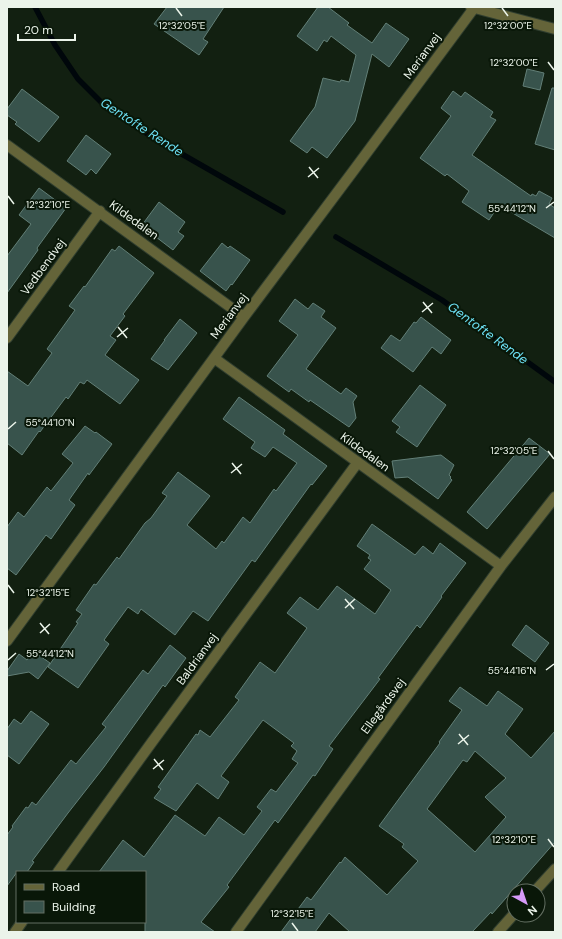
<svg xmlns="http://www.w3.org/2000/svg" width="562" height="939" font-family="'DM Sans',sans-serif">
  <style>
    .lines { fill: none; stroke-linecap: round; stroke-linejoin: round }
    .stream { stroke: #00070b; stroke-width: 5.5 }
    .building { fill: #38534c; stroke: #627f77; fill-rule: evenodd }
    .minor-casing { stroke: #303e2f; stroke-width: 12 }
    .minor { stroke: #646439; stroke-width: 10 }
    .ticks { fill: none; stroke: #ebf4ea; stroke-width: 1.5 }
    .labels { text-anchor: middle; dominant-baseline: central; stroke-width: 4; stroke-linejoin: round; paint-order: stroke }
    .street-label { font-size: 12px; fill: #ebf4ea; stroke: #091708 }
    .water-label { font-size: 13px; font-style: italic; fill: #6cdff3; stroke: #091708 }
    .ticks-label { font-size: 10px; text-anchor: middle; fill: #ebf4ea; stroke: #091708; stroke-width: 4; stroke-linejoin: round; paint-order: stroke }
  </style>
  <rect width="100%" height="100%" fill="#122011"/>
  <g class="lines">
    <!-- stream -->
    <path class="stream" d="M35 7 55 45 78 79 105 106 152 137 283 212
      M336 237 442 300 555 382"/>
  </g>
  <!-- building -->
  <path class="building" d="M167 7H224L203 39 208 42 199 55 154 24Z
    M318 7H328L349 23 347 25 372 43 386 23 409 39 389 67 372 54 355 121 327 158 312 147 307 153 290 141 315 107 323 78 340 82 341 80 349 82 356 55 331 36 327 42 324 40 317 51 297 36Z
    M527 69 544 73 540 90 523 86Z
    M552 88H555V150L535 144Z
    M22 89 59 117 39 142 15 124 17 122 7 115V109Z
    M453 91 461 97 465 92 493 112 490 117 496 120 472 155 531 196 532 194 536 196 539 191 552 198 549 204 555 208V238L499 205 489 220 462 202 469 191 447 174 445 176 420 158 451 116 441 108Z
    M86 135 111 154 96 174 91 169 86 175 67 161Z
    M39 188 66 208 37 248 38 250 7 293V256L31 224 19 215Z
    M159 202 185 222 178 232 184 236 173 250 156 237 157 235 142 225Z
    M222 243 228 248 230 246 250 260 232 285 231 284 226 291 200 271Z
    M119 246 154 273 123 314 125 316 110 336 116 340 105 355 139 380 120 404 87 380 84 384 80 382 68 399 66 397 40 432 39 431 22 455 7 443V371L28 386 52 353 47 349 75 310 69 306 84 286 85 287 112 249 115 251Z
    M295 299 308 309 313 303 325 311 321 317 336 328 306 369 341 394 346 388 357 396 353 402 356 418 349 427 310 400 309 402 291 389 289 392 267 376 298 335 279 321Z
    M421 317 451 340 441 354 432 347 413 372 381 348 391 335 400 341 414 322 416 323Z
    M180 319 197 333 168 370 151 359 165 340H164Z
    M420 385 446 405 417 447 396 432 400 427 392 421Z
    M239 397 285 430 283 434 327 466 312 485 311 484 255 562 252 560 208 621 193 611 175 635 141 609 138 614 128 607 104 640 109 644 78 688 48 667 78 623 76 622 82 614 76 610 94 584 96 585 117 557 119 559 145 523 151 518 167 496 162 493 178 472 210 496 187 525 216 549 222 541 224 543 243 517 250 523 274 489 276 491 297 463 273 447 265 457 251 448 255 442 223 419Z
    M85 426 95 433 96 432 112 444 89 475 88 473 69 500 75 505 51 539 46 535 16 575 7 568V527L18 512 24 517 47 487 51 491 73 463 62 454Z
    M529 438 550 454 487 529 467 512Z
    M441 455 454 465 449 475 451 477 450 478 452 480 438 499 408 477 395 478 392 461Z
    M372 524 415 555 423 546 433 554 440 543 466 563 441 596 442 597 420 628 417 625 378 678 380 679 329 746 333 749 315 776 313 775 278 823 275 820 227 885 229 887 201 922 215 932H145V872H99L123 840 144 857 175 815 205 836 219 817 244 835 262 811 257 807 271 789 276 792 298 763 292 759 297 751 291 746 294 743 263 720 221 776 229 782 218 799 197 783 176 811 154 798 161 789 158 787 196 734 198 735 200 730 210 737 239 700 235 697 260 662 275 673 307 628 287 613 300 597 318 610 337 586 375 614 391 590 364 569 371 560 368 558 370 555 357 546Z
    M526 625 549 643 535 662 512 645Z
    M170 645 186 658 165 687 163 685 104 767 68 813 32 861 34 862 27 872H17L7 886V835L13 827 12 826 26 807 28 808 32 802 36 805 71 760 76 764 106 727 102 724 143 670 148 674Z
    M33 651 50 663 38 679 29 672 7 676V671L19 654 27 660Z
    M460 687 487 706 498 691 523 709 505 734 531 758 555 731V842L492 914 491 912 472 932H350L329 913 315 932H281L307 897 311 900 340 862 341 863 345 857 387 895 418 861 402 847 404 844 379 826 440 743 439 742 462 710 449 701ZM475 751 506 778 485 797 506 817 475 852 427 809 463 760 467 762Z
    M31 711 49 724 19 764 7 755V729L14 719 21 724Z"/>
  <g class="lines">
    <defs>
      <path id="minor" d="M471 7 555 29
        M7 145 244 317
        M7 338 100 211
        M214 358 501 566
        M7 641 244 317 354 170 474 8
        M58 872 152 742 358 462
        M535 891 555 869
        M15 932 22 922
        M236 932 501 566 555 497
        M498 932 514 914"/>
    </defs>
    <!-- minor casing -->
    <use href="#minor" class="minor-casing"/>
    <!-- minor -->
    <use href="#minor" class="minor"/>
  </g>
  <!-- ticks -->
  <path class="ticks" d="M176 8 182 16M502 8 508 16M548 62 554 70M309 167 318 178M308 177 319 168M8 196 14 204M546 208 554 202M423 302 432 313M422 312 433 303M118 327 127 338M117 337 128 328M8 429 16 422M548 451 554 459M232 463 241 474M231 473 242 464M8 585 14 593M345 599 354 609M345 608 355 599M40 623 49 634M40 633 50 624M8 660 16 653M546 670 554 664M459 734 468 745M458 744 469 735M154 759 163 770M153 769 164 760M548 839 554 847M292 923 298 931"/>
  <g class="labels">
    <!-- street labels -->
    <g class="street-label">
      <text transform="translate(422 56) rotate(-54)">Merianvej</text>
      <text transform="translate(134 220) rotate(36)">Kildedalen</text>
      <text transform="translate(43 267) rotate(-54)">Vedbendvej</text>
      <text transform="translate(229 316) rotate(-53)">Merianvej</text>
      <text transform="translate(365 452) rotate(36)">Kildedalen</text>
      <text transform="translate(197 659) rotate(-54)">Baldrianvej</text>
      <text transform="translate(383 706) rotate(-54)">Ellegårdsvej</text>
    </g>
    <!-- water labels -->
    <g class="water-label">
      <text transform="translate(142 127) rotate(33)">Gentofte Rende</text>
      <text transform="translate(488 333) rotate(36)">Gentofte Rende</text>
    </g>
  </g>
  <g class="ticks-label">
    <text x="182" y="29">12°32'05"E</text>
    <text x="508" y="29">12°32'00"E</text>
    <text x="514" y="66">12°32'00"E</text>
    <text x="48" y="208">12°32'10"E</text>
    <text x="512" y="212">55°44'12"N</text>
    <text x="50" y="426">55°44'10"N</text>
    <text x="514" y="454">12°32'05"E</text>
    <text x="48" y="596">12°32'15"E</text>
    <text x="50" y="657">55°44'12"N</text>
    <text x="512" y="674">55°44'16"N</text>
    <text x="514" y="843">12°32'10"E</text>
    <text x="292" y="917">12°32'15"E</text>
  </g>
  <!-- border -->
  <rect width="562" height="939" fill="none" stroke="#ebf4ea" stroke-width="16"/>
  <!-- legend -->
  <rect x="16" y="871" width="130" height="52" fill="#091708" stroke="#636f62"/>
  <rect x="24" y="884" width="20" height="6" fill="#646439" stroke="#636f62"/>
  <text x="52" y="891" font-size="12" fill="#ebf4ea">Road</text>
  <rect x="24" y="901" width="20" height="12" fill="#38534c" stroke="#636f62"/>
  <text x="52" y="911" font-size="12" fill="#ebf4ea">Building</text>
  <!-- north arrow -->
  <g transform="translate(526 903) rotate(140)"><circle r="19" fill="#091708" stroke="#636f62"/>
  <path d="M0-3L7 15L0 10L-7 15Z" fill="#d79bf9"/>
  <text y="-6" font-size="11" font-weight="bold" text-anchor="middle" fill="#ebf4ea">N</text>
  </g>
  <!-- scale -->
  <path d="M18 34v6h57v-6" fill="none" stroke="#ebf4ea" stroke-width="2"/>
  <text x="24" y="34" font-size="12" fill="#ebf4ea" stroke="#091708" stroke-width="3" paint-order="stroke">20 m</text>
</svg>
